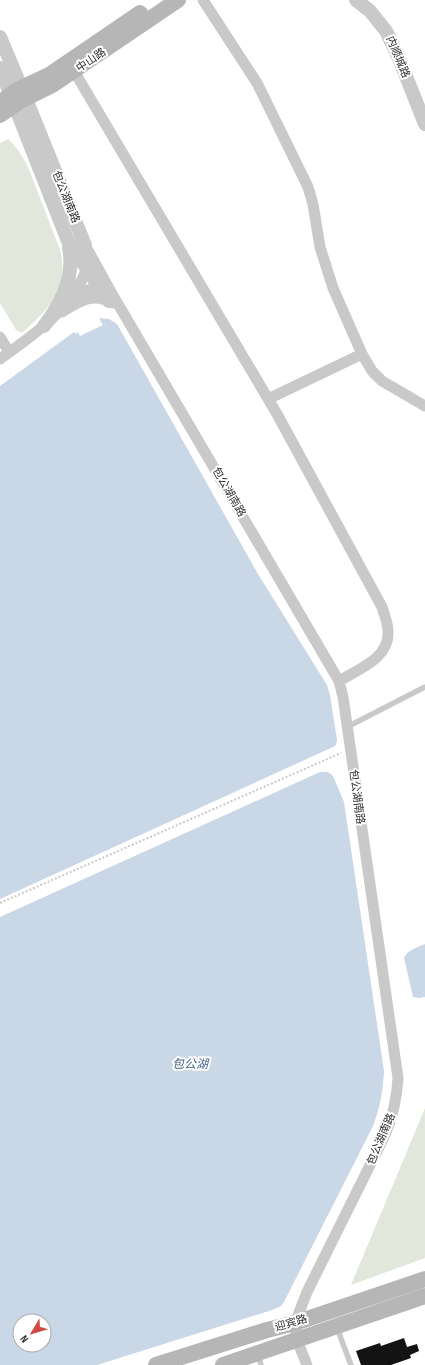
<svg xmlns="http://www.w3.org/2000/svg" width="425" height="1365" font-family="'Sofia Sans Condensed','Noto Sans SC',sans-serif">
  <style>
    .green { fill: #e1e8db }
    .water { fill: #cad7e6; fill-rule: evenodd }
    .building { fill: #131313 }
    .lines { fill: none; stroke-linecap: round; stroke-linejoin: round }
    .path { stroke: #c9c9c9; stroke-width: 2; stroke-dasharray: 2 2; stroke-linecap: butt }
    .service { stroke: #c9c9c9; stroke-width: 5.5 }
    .minor { stroke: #c9c9c9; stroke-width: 11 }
    .tertiary { stroke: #c9c9c9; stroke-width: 14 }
    .secondary { stroke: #b6b6b6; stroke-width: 16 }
    .labels { text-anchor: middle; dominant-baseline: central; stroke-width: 4; stroke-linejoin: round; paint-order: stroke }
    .street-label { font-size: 11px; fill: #2c2c2c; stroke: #fff }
    .water-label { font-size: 12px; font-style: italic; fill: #456484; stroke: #fff }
  </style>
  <rect width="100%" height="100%" fill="#fff"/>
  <!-- green -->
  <path class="green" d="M8 139C25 154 32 177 40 198 47 216 54 234 61 253 68 292 49 308 22 333L16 330 0 303V143Z
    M425 1108V1258L351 1285Z"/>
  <!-- water -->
  <path class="water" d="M99 318 109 319 117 324 258 574 327 685 330 695 337 740 336 745 333 747 0 899V386L74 332 76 334 78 332 80 336 103 325Z
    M320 772C325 772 329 771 333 776L344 802 384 1071C383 1091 380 1108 373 1126L284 1302 281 1306 272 1310 97 1365H0V917ZM20 1321H44V1345H20Z
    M425 944V997L419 998 413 997 404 958C407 950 418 947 425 944Z"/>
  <!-- building -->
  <path class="building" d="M404 1338 407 1347 417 1344 419 1351 410 1355 411 1358 391 1365H361L356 1351 380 1343 381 1346Z"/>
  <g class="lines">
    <!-- path -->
    <path class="path" d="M0 903 341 753"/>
    <!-- service -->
    <path class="service" d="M347 727 425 687
      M337 1328 351 1365
      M258 1354 261 1365"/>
    <!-- minor -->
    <path class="minor" d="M203 0 257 83 308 187 313 204 320 247 333 288 362 354 372 371 382 381 425 406
      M74 71 277 414 382 607C384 614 388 623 388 631 390 658 359 669 339 681
      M85 245 111 292 339 681 343 697 398 1078C397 1098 393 1116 385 1135L307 1292 295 1323 297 1340 307 1365
      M71 300C81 294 93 284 106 288
      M62 312C80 301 92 292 112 303
      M0 337 9 352
      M0 359C33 335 79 305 88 262
      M268 399 362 354"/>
    <!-- tertiary -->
    <path class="tertiary" d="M356 0 370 11 386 31 398 56 425 124
      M0 37 26 99 85 245
      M0 68 68 241 109 301
      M44 326C62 303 75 277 69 248"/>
    <!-- secondary -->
    <path class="secondary" d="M1 102 17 90 49 75 140 13
      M0 115 20 101 54 84 178 0
      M156 1365 267 1330 295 1323 425 1279
      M223 1365 425 1296"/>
  </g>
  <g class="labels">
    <!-- street labels -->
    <g class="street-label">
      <text transform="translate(398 57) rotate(67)">内顺城路</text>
      <text transform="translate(91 60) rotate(-34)">中山路</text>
      <text transform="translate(66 197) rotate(68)">包公湖南路</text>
      <text transform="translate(229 492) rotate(60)">包公湖南路</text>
      <text transform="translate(357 797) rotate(82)">包公湖南路</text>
      <text transform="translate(381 1139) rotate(-67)">包公湖南路</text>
      <text transform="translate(291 1323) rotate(-16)">迎宾路</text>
    </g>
    <!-- water labels -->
    <g class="water-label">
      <text x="190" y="1064">包公湖</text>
    </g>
  </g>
  <!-- north arrow -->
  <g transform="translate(32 1333) rotate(232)"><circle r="19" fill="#ffffff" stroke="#ababab"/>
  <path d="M0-3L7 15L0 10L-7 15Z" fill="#cf4a43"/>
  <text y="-6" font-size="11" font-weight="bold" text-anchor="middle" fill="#2c2c2c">N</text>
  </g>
</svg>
